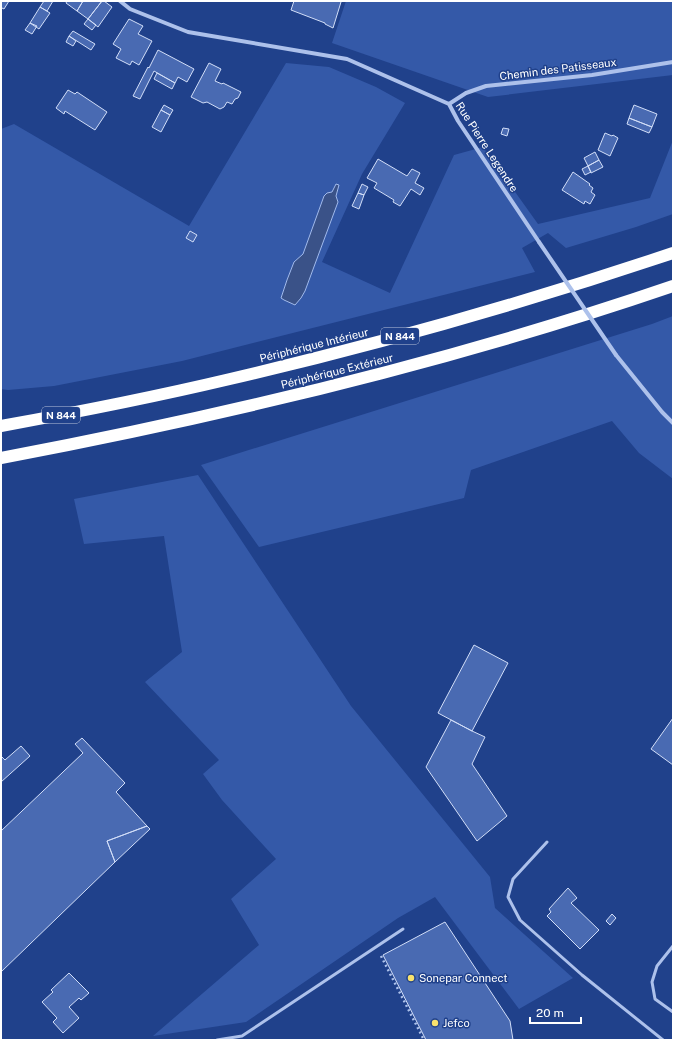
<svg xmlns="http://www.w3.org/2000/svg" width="674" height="1041" font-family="'Public Sans',sans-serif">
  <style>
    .green { fill: #3459a8 }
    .water { fill: #3a5288; stroke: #a1baec }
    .building { fill: #496ab2; stroke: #d2def8 }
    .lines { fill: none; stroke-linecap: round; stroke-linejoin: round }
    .path { stroke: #adc1eb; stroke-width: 2.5; stroke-dasharray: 2 3; stroke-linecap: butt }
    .lane { stroke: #adc1eb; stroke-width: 3 }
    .street { stroke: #adc1eb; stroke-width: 4 }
    .highway { stroke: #fff; stroke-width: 12 }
    .street-bridge { stroke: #adc1eb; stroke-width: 4 }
    .poi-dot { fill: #f8e26e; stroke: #20418b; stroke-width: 1.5 }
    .labels { text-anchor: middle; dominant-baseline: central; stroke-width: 3; stroke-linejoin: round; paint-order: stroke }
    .shield { fill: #20418b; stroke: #bcc6dc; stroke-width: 1 }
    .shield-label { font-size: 10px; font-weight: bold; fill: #fff }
    .street-label { font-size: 11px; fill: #fff; stroke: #20418b }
    .poi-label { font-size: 11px; fill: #fff; stroke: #20418b; text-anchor: start }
  </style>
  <rect width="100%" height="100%" fill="#20418b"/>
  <!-- green -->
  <path class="green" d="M346 1H673V75L488 97 332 43Z
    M286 63 329 67 376 87 405 103 362 174 322 262 390 293 454 155 483 147 538 224 650 198 673 140V214L636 227 566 248 548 233 522 248 535 272 182 361 54 386 8 390 1 389V129L14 124 189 226Z
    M673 316V479L639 453 612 421 471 470 464 498 259 547 201 465 652 324Z
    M198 475 351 706 490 877 495 908 573 978 519 1009 435 897 398 918 246 1022 153 1036 259 945 231 899 276 859 222 800 203 774 219 760 145 682 182 652 164 536 84 544 74 499Z"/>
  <!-- water -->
  <path class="water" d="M336 184 339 185 336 196 338 202 305 291 301 298 295 305 284 300 281 298 287 280 294 262 303 254 324 196 327 193 332 192Z"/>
  <!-- building -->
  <path class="building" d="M1 1H9L4 9 2 8 1 10Z
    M44 1H53L47 11 40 7Z
    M67 1H83L77 11 66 3Z
    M83 1H102L88 19 77 11Z
    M102 1H104L112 7 98 27 88 19Z
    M294 1H338L341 2 333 28 325 24V23L291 10Z
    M40 7 50 13 39 29 30 23Z
    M88 19 96 25 92 30 84 24Z
    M129 19 143 26 138 34 152 41 139 65 132 61 130 65 116 58 121 49 113 44Z
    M30 23 37 26 32 34 25 30Z
    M73 31 95 44 91 50 69 36Z
    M69 36 76 41 73 46 66 42Z
    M158 50 194 69 187 82 178 77 175 83 154 71 140 99 133 96 148 67 149 68Z
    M209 63 221 69 215 81 222 84 223 83 241 92 238 98 235 99 232 104 227 102 224 107 220 109 207 102 203 103 191 97Z
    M157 73 175 83 172 89 154 79Z
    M68 90 75 94 77 92 107 112 95 130 65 111 64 114 56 108Z
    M164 105 173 110 170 115 161 110Z
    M634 105 657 114 652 127 629 118Z
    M161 110 170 115 161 132 152 127Z
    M629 118 652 127 649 133 627 124Z
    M503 128 509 129 507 136 501 134Z
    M605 133 612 136 613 135 618 138 610 156 598 150Z
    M595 152 599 160 588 166 584 158Z
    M378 159 407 176 412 169 420 173 415 183 424 188 420 195 411 189 400 206 393 202 394 200 374 188 377 183 367 178Z
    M599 160 603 167 591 173 588 166Z
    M588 166 591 172 585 175 582 169Z
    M573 172 590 184 589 185 593 188 591 192 595 195 590 204 585 201 584 204 562 190Z
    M362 184 368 187 364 195 358 193Z
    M358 193 364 195 359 209 352 206Z
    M190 231 197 235 193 242 186 238Z
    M474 645 508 663 472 731 438 713Z
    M673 718V765L651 749Z
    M451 720 472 731 485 737 472 764 507 816 477 841 426 767Z
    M82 738 125 783 116 792 147 826 107 841 115 862 1 972V831L83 753 75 744Z
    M21 746 30 756 1 782V756L5 760Z
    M147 826 150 829 115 862 107 841Z
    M568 888 577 898 571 903 599 930 580 949 547 916 551 912 549 909Z
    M612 914 616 918 610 925 606 921Z
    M445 922 510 1021 513 1040H426L383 955Z
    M69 973 89 993 81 1000 79 998 69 1007 79 1018 63 1033 53 1022 57 1018 42 1002 53 992 51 990Z"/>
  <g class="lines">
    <!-- path -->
    <path class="path" d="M381 956 424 1040"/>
    <!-- lane -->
    <path class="lane" d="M547 842 513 879 508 897 520 920 582 975 663 1040
      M673 946 657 966 652 982 655 999 673 1012
      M217 1040 242 1036 403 929"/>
    <!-- street -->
    <path class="street" d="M120 1 130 9 188 32 347 59 449 104 458 121 539 242
      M449 104 466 93 486 86 592 75 673 62
      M616 355 662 412 673 423"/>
    <!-- highway -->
    <path class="highway" d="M1 426C78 412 154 397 230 379 380 344 527 302 673 253
      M1 458C228 415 454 361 673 286"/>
    <!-- street-bridge -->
    <path class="street-bridge" d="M539 242 616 355"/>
  </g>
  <!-- markers -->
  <g class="poi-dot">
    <circle cx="411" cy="978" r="4"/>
    <circle cx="435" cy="1023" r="4"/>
  </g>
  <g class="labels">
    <!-- shield labels -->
    <g class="shield">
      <rect x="381" y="328" width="38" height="16" rx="3"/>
      <rect x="42" y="407" width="38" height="16" rx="3"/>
    </g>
    <g class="shield-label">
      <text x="400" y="336">N 844</text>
      <text x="61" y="415">N 844</text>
    </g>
    <!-- street labels -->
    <g class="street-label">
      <text transform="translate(558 69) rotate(-7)">Chemin des Patisseaux</text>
      <text transform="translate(487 147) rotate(57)">Rue Pierre Legendre</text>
      <text transform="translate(314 345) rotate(-14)">Périphérique Intérieur</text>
      <text transform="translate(337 371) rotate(-14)">Périphérique Extérieur</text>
    </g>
    <!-- poi labels -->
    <g class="poi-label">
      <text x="419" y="978">Sonepar Connect</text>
      <text x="443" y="1023">Jefco</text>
    </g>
  </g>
  <!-- border -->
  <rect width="674" height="1041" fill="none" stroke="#ffffff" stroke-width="4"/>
  <!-- scale -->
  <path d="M530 1017v6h51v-6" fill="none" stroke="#ffffff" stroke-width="2"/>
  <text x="536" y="1017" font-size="12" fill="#ffffff" stroke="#20418b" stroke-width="3" paint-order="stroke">20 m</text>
</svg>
